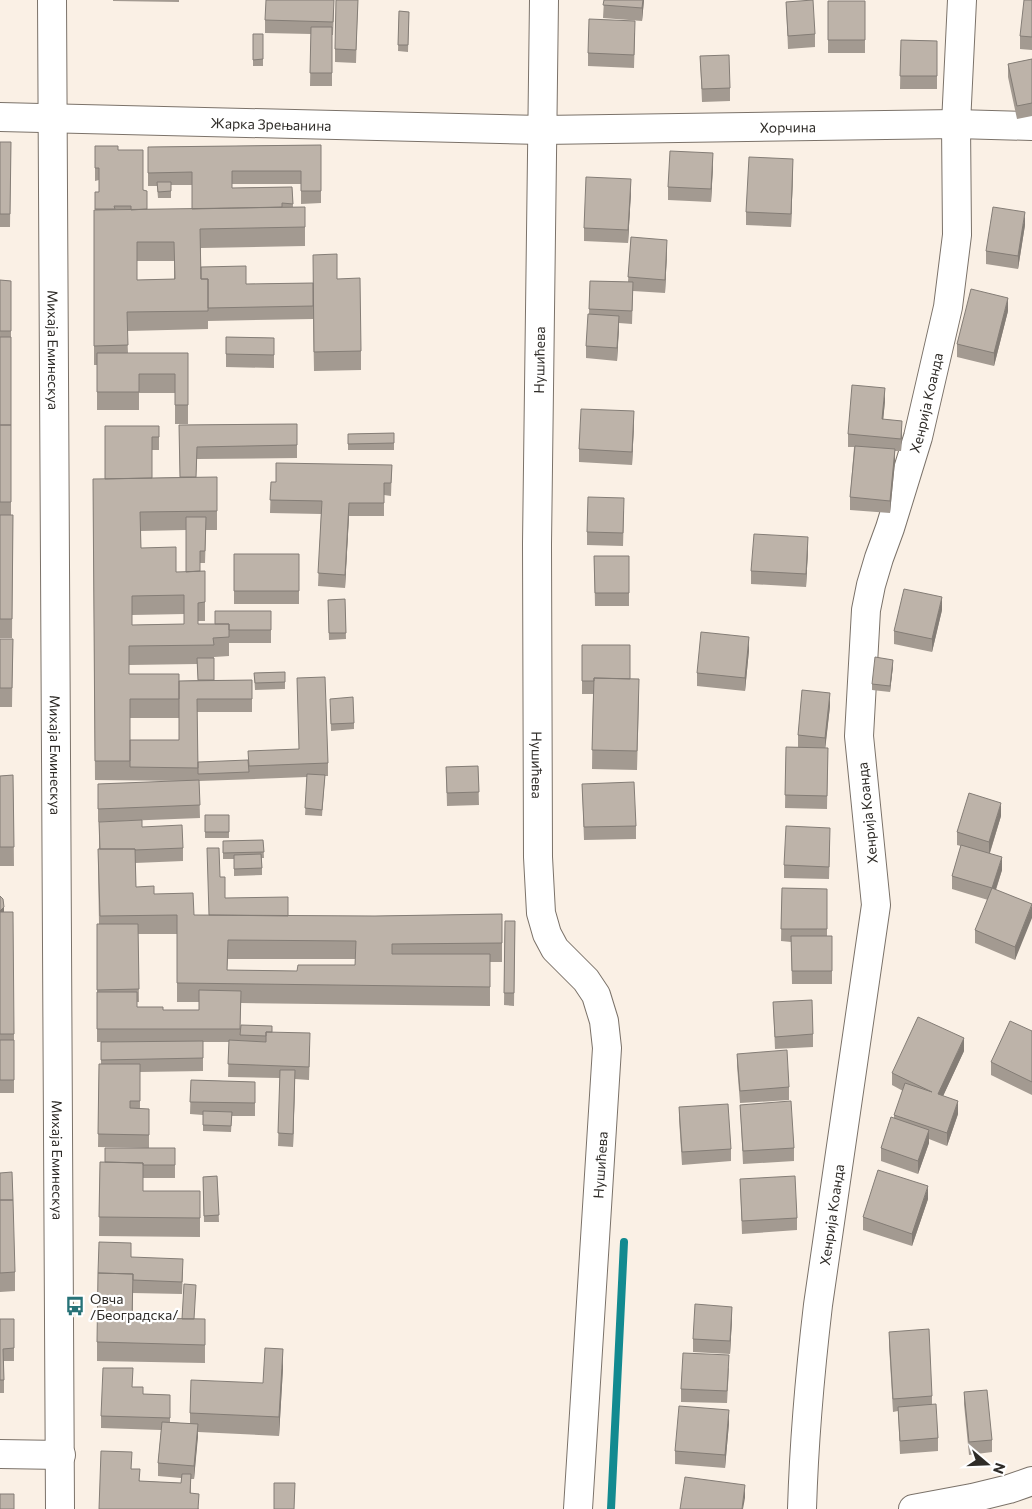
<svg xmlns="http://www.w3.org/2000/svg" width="1032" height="1509" font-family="Commissioner,sans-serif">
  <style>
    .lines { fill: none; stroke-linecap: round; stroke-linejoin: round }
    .stream { stroke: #128a90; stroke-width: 8 }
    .minor-casing { stroke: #7b7269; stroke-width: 30 }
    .minor { stroke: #fff; stroke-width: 28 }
    .wall { fill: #a39a91; fill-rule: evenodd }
    .shaded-wall { fill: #847d76 }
    .building { fill: #bdb3a9; stroke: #847d76; fill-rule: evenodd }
    .labels { text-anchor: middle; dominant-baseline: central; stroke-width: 4.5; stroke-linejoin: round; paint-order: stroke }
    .street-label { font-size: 14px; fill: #2f2c28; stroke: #fff }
    .poi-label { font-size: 14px; fill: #2f2c28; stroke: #fff; text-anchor: start }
  </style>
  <rect width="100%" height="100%" fill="#faf0e5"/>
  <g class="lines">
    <!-- stream -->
    <path class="stream" d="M611 1509 624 1242"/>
    <defs>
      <g id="minor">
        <path id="s1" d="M52 0 60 1509"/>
        <path id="s2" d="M544 0 537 544 538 857 541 913 547 934 555 949 586 980 596 995 604 1021 607 1048 578 1509"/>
        <path id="s3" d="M0 117 542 130 956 124 1032 126"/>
        <path d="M0 1454 61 1455"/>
        <path id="s4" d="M802 1509C804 1441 810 1373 818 1305L876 905 859 736 866 610 871 585 879 558 890 528 918 437 948 307 957 235 956 124 962 0"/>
        <path d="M913 1509 972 1498 1009 1489 1032 1481"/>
      </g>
    </defs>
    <!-- minor casing -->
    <use href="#minor" class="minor-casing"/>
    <!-- minor -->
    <use href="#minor" class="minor"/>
  </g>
  <!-- wall -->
  <path class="wall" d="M113 0H179V2L113 1Z
    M358 0 356 63 335 62V49Z
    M604 0H644L642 21 603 18Z
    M1032 0V50L1020 49V36Z
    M828 1H865V53H828Z
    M786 2 815 34V47L788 49Z
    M334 11 333 35H332V86H310L311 34 265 33V20Z
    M399 11 409 12 408 52 398 51Z
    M635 33 634 68 588 66V53Z
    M253 34H263V66H253Z
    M901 40 937 41V89H900Z
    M700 56 730 88V101L702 102Z
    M1032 59V116L1017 119 1008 77V64Z
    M0 142H11L10 227H0Z
    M321 145V203L301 204V184H232V188L292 187 293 207H305V246L201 248V278L246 284 313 283 337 279 361 351V370L314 371 313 314V319L208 321V298V329L127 331 128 353H188V424H175V393H139V410H97V365H94V210H95L99 192V180L95 181V146L118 150 143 190 147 209H192V185H171V198H158L157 186H148V147ZM137 261H174V279L137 280Z
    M713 166 711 202 668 200V187Z
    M793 172 791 227 746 225V212Z
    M631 192 628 243 584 241V228Z
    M1025 225 1018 269 986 264V251Z
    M631 237 667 252 665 293 633 291 632 324 619 323 617 361 586 358V346L589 314 590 281 628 282Z
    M0 280 11 281V515H13L12 638H0Z
    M1008 311 994 366 957 357V344Z
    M226 337 274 338V368L226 367Z
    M885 401 883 420 902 434 901 451H895V462L890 513 850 510V497L854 447H848V434Z
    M297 424V458L197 459 196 477 217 511V530H206L205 563H200V571H205V621H198V624H215L271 611V643H229V656L214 657V680H252V712H197L198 762 328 763V776H325L322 816 305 815 307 777 199 781 200 818 98 822V784L189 781 95 780 93 479H105L159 426V450H152V478L180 477 179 425ZM186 530V572H176L141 548V531ZM184 614V624L132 625V615ZM197 664 198 680 179 681 129 674V665ZM130 718H179V740H130Z
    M634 424 632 465 579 462V449Z
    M394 433V450H348V434Z
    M392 465 391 496 384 495V516H349L345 588 318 586 321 514 270 513 271 482H276Z
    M624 511 623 546 587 545V532Z
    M808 550 806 587 751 584V571Z
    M234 554H299V604H234Z
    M594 556H629V606H595Z
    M345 599 346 639 329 640 328 600Z
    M942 610 932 652 894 644V631Z
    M0 639H13L12 707H0Z
    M582 645 630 679 639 698 637 770 592 769 593 694H582Z
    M749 650 745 691 697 686V673Z
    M893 666 890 692 872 690V684Z
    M285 672V689L255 690 254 673Z
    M330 705 354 723V729L331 731Z
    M830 706 825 748H828L827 809 785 808 786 747H798V735Z
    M478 766 479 805 447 806 446 767Z
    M13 775 14 866H0V776Z
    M582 784 636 826V839L584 840Z
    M205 815H229V838H205Z
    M1001 816 990 853 1002 870 996 890 1032 904 1015 960 975 943V930L988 900 952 889V876L961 846 957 845V832Z
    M99 822 142 827 183 848V861L135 863 136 887 154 894 194 915H209L220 877 225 898 288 916H375L502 914V962H490V1006L241 1003 240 1031 272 1032 310 1046 309 1080 295 1079 293 1147 278 1146 280 1078 228 1077 229 1042H203V1071L140 1072V1109H149V1148L98 1147 99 1064H101V1042H149H97V924H99L98 868 99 849ZM138 934H177V1002H199V1010H163L137 1007V1002H139ZM228 959H355V965L297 971 227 970Z
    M263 840 264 858H262V875L234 876V859H223V841Z
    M830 840 829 879 784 878V865Z
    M782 888 827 889V936H832V984H792L791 942 781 941Z
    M0 896 4 912 14 1034V1093H0Z
    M505 921H515L514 1006 504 1005Z
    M773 1002 813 1034V1047L775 1049Z
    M1032 1031V1095L991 1075V1062Z
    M964 1051 943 1096 958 1114 947 1146 929 1139V1143L918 1174 881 1161V1148L894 1118V1115L903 1091 892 1085V1073Z
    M737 1054 789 1087V1100L740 1103 737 1066Z
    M191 1080 255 1082V1116H232L231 1132 203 1131V1115L190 1114Z
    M740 1105 794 1148V1161L743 1164Z
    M679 1107 731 1149V1161L682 1165 679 1119Z
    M175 1148V1178H143V1191H200V1237L99 1236 100 1162H105Z
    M0 1173 15 1272V1291L0 1292Z
    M217 1176 219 1222H204L203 1177Z
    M740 1179 797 1218V1230L742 1234Z
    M928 1199 912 1246 863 1230V1217Z
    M131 1257 183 1272 182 1294 133 1293V1318L205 1319V1363L97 1361V1342Z
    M0 1319H14V1361H4V1393H0Z
    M732 1319 730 1354 693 1352V1339Z
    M889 1332 932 1396V1404L938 1438V1451L900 1454 898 1411 893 1412 889 1345Z
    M283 1368 279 1436 198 1432 194 1479H191V1493L199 1509H99L132 1469 140 1481 181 1483V1478L158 1476V1463L161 1430 101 1428V1416L133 1387 143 1394 170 1395V1422L190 1424V1413L263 1383Z
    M729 1368 727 1403 681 1402V1389Z
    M964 1392 992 1440V1452L969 1455 964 1404Z
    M729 1423 725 1468 675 1464V1451Z"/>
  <!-- shaded-wall -->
  <path class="shaded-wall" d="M643 0H644L642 21V8Z
    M713 153V166L711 202V189Z
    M793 159V172L791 227V214Z
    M631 179V192L628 243V230Z
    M1025 212V225L1018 269V256Z
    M667 240V252L665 293V280Z
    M1008 298V311L994 366V353Z
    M619 316V329L617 361V348Z
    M885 388V401L882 432V419Z
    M634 411V424L632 465V452Z
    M902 421V434L901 451V439Z
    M895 449V462L890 513V501Z
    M349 503V516L345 588V575Z
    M808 537V550L806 587V574Z
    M942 597V610L932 652V639Z
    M749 637V650L745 691V678Z
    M893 660V666L890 692V686Z
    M830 693V706L825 751V738Z
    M1001 803V816L989 855V842Z
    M1002 857V870L992 901V888Z
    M1032 905V918L1015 960V947Z
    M4 907V920L0 924V911Z
    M964 1038V1051L938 1107V1094Z
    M295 1070V1083L293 1147V1134Z
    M958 1101V1114L947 1146V1133Z
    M929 1130V1143L918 1174V1161Z
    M928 1186V1199L912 1246V1234Z
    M732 1307V1319L730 1354V1341Z
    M283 1349V1368L279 1436V1417Z
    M729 1410V1423L725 1468V1455Z
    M198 1424V1437L194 1479V1466Z
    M745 1485V1498L743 1509H742Z"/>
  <!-- building -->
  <path class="building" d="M266 0H334L333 22 265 20Z
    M336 0H358L356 50 335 49Z
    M604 0H643L642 8 603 5Z
    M813 0 815 34 788 36 786 2Z
    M1024 0H1032V37L1020 36Z
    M828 1H865V40H828Z
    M399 11 409 12 408 45H398Z
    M589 19 635 21 634 55 588 53Z
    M311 27H332V73H310Z
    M253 34H263V59L253 60Z
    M901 40 937 41V76H900Z
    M729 55 730 88 702 89 700 56Z
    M1032 59V103L1017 106 1008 64Z
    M0 142H11L10 214H0Z
    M321 145V191H301V171H232V188L292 187 293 204 282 203V207L192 209V172L148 173V147Z
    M95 146H118V150H143V190L147 191V209L131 210V206H114L115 209H95V192H99V168H95Z
    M670 151 713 153 711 189 668 187Z
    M749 157 793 159 791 214 746 212Z
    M586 177 631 179 628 230 584 228Z
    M157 182H171V191L158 192Z
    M305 207V227L200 229 201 279H208V311L127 312 128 345 94 346V210ZM137 242H174L175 279 137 280Z
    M993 207 1025 212 1018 256 986 251Z
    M631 237 667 240 665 280 628 277Z
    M337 254V279L360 278 361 351 314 352 313 255Z
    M246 266V284L313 283V306L208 308V279H201V267Z
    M0 280 11 281V331H0Z
    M590 281 633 282 632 311 589 309Z
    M971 289 1008 298 994 353 957 344Z
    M588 314 619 316 617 348 586 346Z
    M0 337H11V425H0Z
    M226 337 274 338V355L226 354Z
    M97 353H188V405H175V374H139V392H97Z
    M852 385 885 388 882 419 902 421 901 439 848 434Z
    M581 409 634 411 632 452 579 449Z
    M297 424V445L197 447 196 477H180L179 425Z
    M0 425H11V502H0Z
    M105 426H159V437H152V478L105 479Z
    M394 433V443L348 444V434Z
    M855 446 895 449 890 501 850 497Z
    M276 463 392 465 391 483H384V503H349L345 575 318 573 322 501 270 500 271 482H276Z
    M217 477V511L140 512 141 548 176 547V572L205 571V602L198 603V624H229V637L213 638 214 645 129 646V674H179V699H130V761H95L93 479ZM184 595V624L132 625V596Z
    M588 497 624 498 623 533 587 532Z
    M0 515H13L12 619H0Z
    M186 517H206L205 551H200V571L186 572Z
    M754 534 808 537 806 574 751 571Z
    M234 554H299V591H234Z
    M594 556H629V593H595Z
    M904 589 942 597 932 639 894 631Z
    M345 599 346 633H329L328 600Z
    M215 611H271V630H229V624H215Z
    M701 632 749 637 745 678 697 673Z
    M0 639H13L12 688H0Z
    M582 645H630V679L594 678V681H582Z
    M875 657 893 660 890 686 872 684Z
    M197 658H214V680H198Z
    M285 672V682L255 683 254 673Z
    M325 677 328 763 249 766 248 751 299 749 297 678Z
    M594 678 639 679 637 751 592 750Z
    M252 680V699H197L198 768 130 767V740H179V681Z
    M802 690 830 693 825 738 798 735Z
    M353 697 354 723 331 724 330 699Z
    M786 747 828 748 827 796 785 795Z
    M248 760 249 772 198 774V762Z
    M478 766 479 792 447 793 446 767Z
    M307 774 325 775 322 810 305 808Z
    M13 775 14 847H0V776Z
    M199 780 200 805 98 809V784Z
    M634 782 636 826 584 827 582 784Z
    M969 793 1001 803 989 842 957 832Z
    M205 815H229V832H205Z
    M142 820V827L182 825 183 848 135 850V849H100L99 822Z
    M786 826 830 828 829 867 784 865Z
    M263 840 264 852 223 853V841Z
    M961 845 1002 857 992 888 1032 904 1015 947 975 930 992 888 952 876Z
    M207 848H219L220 877H225V898L288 897V916L209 915Z
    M98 849H135L136 887 154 886V894L193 893 194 915 375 916 502 914V943L392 944V954H490V987L177 983V915L100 916ZM228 940 356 941 355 965H298L297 971 227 970Z
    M261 854 262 868 234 869V855Z
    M782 888 827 889V929H781Z
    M0 896 3 899 4 907 0 911Z
    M0 912H13L14 1034H0Z
    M505 921H515L514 993H504Z
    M97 924H138L139 989 97 990Z
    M791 936H832V971H792Z
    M199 990 241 991 240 1029H97V992H137V1007H163V1010H199Z
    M812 1000 813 1034 775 1037 773 1002Z
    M918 1017 964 1038 938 1094 958 1101 947 1133 894 1115 905 1083 932 1092 892 1073Z
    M1010 1021 1032 1031V1082L991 1062Z
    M241 1025 272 1026V1032H266V1036L240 1035Z
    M266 1032 310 1033 309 1067 228 1064 229 1040 266 1042Z
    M0 1040H14V1080H0Z
    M203 1041V1058L101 1060V1042Z
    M787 1050 789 1087 740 1091 737 1054Z
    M99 1064H140V1101H130V1108L149 1109V1135L98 1134Z
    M280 1070H295L293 1134 278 1133Z
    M191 1080 255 1082V1103L190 1102Z
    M791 1101 794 1148 743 1151 740 1105Z
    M728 1104 731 1149 682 1152 679 1107Z
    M203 1111 232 1112 231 1126 203 1125Z
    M891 1117 929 1130 918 1161 881 1148Z
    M105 1148H175V1165H143V1163L105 1162Z
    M100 1162 143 1163V1191H200V1218L99 1217Z
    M878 1170 928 1186 912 1234 863 1217Z
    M12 1172 13 1200H0V1173Z
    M217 1176 219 1215 204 1216 203 1177Z
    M795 1176 797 1218 742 1221 740 1179Z
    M0 1200H13L15 1272 0 1273Z
    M99 1242 131 1243V1257L183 1259 182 1282 133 1280V1274L98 1273Z
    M98 1273 133 1274 132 1318 205 1319V1345L97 1342Z
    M184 1284 196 1285 194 1319H182Z
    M695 1304 732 1307 730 1341 693 1339Z
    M0 1319H14V1348L3 1349 4 1380H0Z
    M929 1329 932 1396 893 1399 889 1332Z
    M265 1348 283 1349 279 1417 190 1413 191 1380 263 1383Z
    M683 1353 729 1355 727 1391 681 1389Z
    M103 1368H133L132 1387H143V1394L170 1395V1418L101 1416Z
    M987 1390 992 1440 969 1442 964 1392Z
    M936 1404 938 1438 900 1441 898 1407Z
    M679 1406 729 1410 725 1455 675 1451Z
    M162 1422 198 1424 194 1466 158 1463Z
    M101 1451 132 1452 131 1469H140L139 1481 181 1483 182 1474H191L190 1493 199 1494 198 1509H99Z
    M685 1477 745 1485 742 1509H680Z
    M274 1483H295L294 1509H274Z
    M0 1494H14V1509H0Z"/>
  <!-- icons -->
  <defs>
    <symbol id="bus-bare" viewBox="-9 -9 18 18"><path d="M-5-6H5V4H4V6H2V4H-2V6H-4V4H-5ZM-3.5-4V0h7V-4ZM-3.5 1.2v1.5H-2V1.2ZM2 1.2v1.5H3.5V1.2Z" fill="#277277" stroke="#fff" stroke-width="2.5" paint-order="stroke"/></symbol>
  </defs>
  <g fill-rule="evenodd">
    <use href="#bus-bare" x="61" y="1292" width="28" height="28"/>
  </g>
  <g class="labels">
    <!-- street labels -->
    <g class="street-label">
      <text stroke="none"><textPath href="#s3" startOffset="271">Жарка Зрењанина</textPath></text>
      <text stroke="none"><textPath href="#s3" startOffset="788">Хорчина</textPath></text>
      <text stroke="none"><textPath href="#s1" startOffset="350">Михаја Еминескуа</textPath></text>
      <text transform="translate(539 360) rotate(-89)">Нушићева</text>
      <text stroke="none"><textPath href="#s4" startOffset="1121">Хенрија Коанда</textPath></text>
      <text stroke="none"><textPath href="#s1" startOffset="755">Михаја Еминескуа</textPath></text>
      <text stroke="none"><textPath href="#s2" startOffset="765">Нушићева</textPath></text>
      <text transform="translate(867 813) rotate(-96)">Хенрија Коанда</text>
      <text stroke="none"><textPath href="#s1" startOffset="1160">Михаја Еминескуа</textPath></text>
      <text transform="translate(600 1165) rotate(-86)">Нушићева</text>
      <text stroke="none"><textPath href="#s4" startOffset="296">Хенрија Коанда</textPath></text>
    </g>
    <!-- poi labels -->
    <g class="poi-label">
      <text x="90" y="1298">Овча<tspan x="90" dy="16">/Београдска/</tspan></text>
    </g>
  </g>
  <!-- north arrow -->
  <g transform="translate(987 1464) rotate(109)" stroke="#ffffff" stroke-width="4" paint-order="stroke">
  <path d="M0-4L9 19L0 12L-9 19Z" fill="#2f2c28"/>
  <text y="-8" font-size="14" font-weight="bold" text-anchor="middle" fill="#2f2c28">N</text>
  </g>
</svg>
